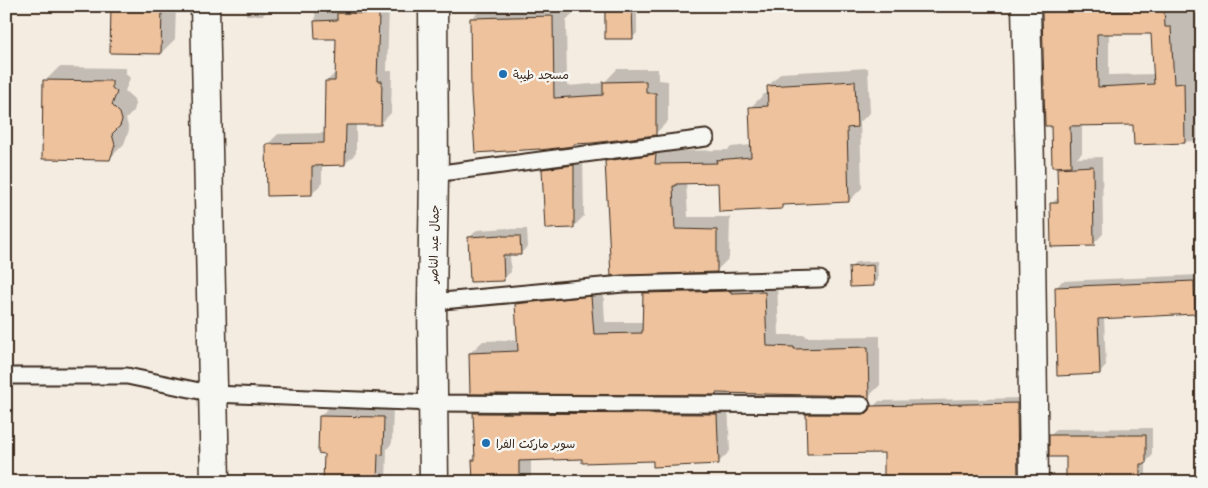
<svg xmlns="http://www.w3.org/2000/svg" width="1208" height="488" font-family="Mali,'Playpen Sans Arabic',sans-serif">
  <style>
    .shadow { fill: #0003; fill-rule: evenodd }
    .building { fill: #edc29d; stroke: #3b2a1e; fill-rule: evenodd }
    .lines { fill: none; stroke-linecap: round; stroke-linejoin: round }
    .lane-casing { stroke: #3b2a1e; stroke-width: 19 }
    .street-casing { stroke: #3b2a1e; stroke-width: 31 }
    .secondary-casing { stroke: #3b2a1e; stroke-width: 31 }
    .lane { stroke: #f6f6f2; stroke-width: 15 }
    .street { stroke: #f6f6f2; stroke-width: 28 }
    .secondary { stroke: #f6f6f2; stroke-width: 28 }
    .poi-dot { fill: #1f6fb2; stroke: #f6f6f2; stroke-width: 2 }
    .labels { text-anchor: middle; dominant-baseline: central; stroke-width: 5; stroke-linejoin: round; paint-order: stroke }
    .poi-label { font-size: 12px; fill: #3b2a1e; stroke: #f6f6f2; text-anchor: start }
    .street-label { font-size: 12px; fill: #3b2a1e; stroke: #f6f6f2 }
  </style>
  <rect width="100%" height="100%" fill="#f4ece1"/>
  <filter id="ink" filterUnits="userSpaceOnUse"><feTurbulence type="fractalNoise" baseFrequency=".02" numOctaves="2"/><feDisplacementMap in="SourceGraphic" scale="10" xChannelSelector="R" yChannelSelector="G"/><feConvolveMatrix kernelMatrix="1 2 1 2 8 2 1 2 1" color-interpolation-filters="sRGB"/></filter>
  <g filter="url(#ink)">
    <!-- shadow -->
    <path class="shadow" d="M113 6H176L175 39 161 53Z
      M246 6H389L387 71H392L391 113 381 123 356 124V153L345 164H322V183L312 194 267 145 278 134 326 133V82L337 71V37L316 38 315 7 270 8 263 15H246Z
      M484 6H579V8L566 21 567 86 604 83 617 69H658V80L668 81V121L655 134 575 143 573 145 471 19Z
      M605 6H637V33L632 38 606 21H604Z
      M1043 6H1202V52H1195L1196 109H1202V141L1135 143V124L1082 125V153L1077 158 1102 157 1103 234 1093 244 1051 204 1060 196 1059 168 1062 165 1052 125H1046ZM1109 33H1153L1155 74 1109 75Z
      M59 67 126 68V74L130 78 125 91 134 99 135 105 134 111 126 119 129 130 124 144 110 158 45 81Z
      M868 68 870 113 860 122 862 188 849 201 785 203 781 208 719 182H686L688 217H730L729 258 716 271 607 161 620 148 668 141V151L728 150 731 147 752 145 751 107 764 94H768V86L781 73Z
      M583 156 584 216 574 226 543 170 553 160Z
      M1202 178V226H1196V190L1200 186Z
      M509 228V229H527L528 246 520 254H510L511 272 503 279 469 238 477 230Z
      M877 261 878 280 873 285 851 267 856 262Z
      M1200 275 1201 307 1195 313 1104 318 1106 366 1100 373 1056 288 1062 281Z
      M777 280 779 335H806V337L880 336V385L868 397 862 394 717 392 716 394 470 353 483 341 519 340 516 304 528 292 603 285 605 322H644V293L656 281Z
      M1023 398 1026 482H885V451L808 415 814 408 869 409 872 408 879 401Z
      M487 401 728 402 730 451 718 463 654 460 583 458 531 459V482H474V460L476 457 475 413Z
      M330 406 393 407 392 443 387 449 386 482H324L325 452 320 416Z
      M1152 428V456L1146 462V474L1139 481 1067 456 1050 436 1057 429Z
      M26 478V482H6V479Z"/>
    <!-- building -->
    <path class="building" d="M111 6H162L161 54 110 53Z
      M605 6H632L633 39H605Z
      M1129 6H1164L1165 27H1171L1174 84 1184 83 1185 143 1134 145 1133 125 1070 126 1071 166 1052 167 1051 126H1045L1042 12 1129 11ZM1097 34H1151L1154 84 1098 87Z
      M337 13 379 14 377 81H382L381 125H346L345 165 312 166V195L267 196 266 144 324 143 325 81H335L336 39H315L314 21 337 20Z
      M553 16 554 98 603 95V82L646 81V93H656V135L593 143 574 144V146L540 150V149L475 153 471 93 470 18Z
      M43 80 112 81V88L117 92 112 105 120 113 122 120 120 126 112 134 115 145 110 160 42 159Z
      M855 81 857 127 847 128 849 202 782 205V209L719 212 718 183 676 184V186H673L675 229 717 230V272L611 276 605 161 656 154 655 164 717 163 716 160 751 157 749 107 768 106 767 86Z
      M574 165V228L545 229 542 169Z
      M1093 166 1094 246 1051 247 1050 203H1058L1057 168Z
      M502 235V236H520L521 255H503L504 281 470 282 468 237Z
      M873 265 874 286 850 287 849 267Z
      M1194 281 1195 314 1098 319 1100 374 1057 376 1055 287Z
      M731 291V293L765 292 767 346 794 347V349L868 347 869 399 862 396 716 393V395L470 394 469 353 518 351 515 304 591 296 594 334 642 333 643 293Z
      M1017 403 1018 482H884V453L807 454 806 414H862L867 413 870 410 871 406Z
      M473 413 717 414 719 464 653 467V461L582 463V459L519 461V482H473L472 460H475Z
      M319 416 384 417 383 455 378 454 377 482H323L324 454 318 453Z
      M1049 435H1146V464H1140V482H1066V457H1049Z"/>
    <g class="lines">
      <defs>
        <path id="lane" d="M434 174 706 138
          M432 302 623 284 820 279
          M6 376H127L214 394 433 403 862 405"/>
        <path id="street" d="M205 6 215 482
          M1026 6 1030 168 1034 482"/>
        <path id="secondary" d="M433 6 434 174 432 302 434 482"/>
      </defs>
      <!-- lane casing -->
      <use href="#lane" class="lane-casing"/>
      <!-- street casing -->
      <use href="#street" class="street-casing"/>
      <!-- secondary casing -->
      <use href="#secondary" class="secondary-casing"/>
      <!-- lane -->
      <use href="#lane" class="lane"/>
      <!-- street -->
      <use href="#street" class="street"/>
      <!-- secondary -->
      <use href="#secondary" class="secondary"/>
    </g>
  </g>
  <!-- markers -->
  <g class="poi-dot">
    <circle cx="503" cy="74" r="5"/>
    <circle cx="486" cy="443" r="5"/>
  </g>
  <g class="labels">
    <!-- poi labels -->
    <g class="poi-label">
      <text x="513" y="74">مسجد طيبة</text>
      <text x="496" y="443">سوبر ماركت الفرا</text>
    </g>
    <!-- street labels -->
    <g class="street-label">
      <text transform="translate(433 244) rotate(-89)">جمال عبد الناصر</text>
    </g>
  </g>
  <!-- margin -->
  <rect width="1208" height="488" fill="none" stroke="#f6f6f2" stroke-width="25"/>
  <rect x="12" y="12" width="1183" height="463" fill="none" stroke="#3b2a1e" stroke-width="2" filter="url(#ink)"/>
</svg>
